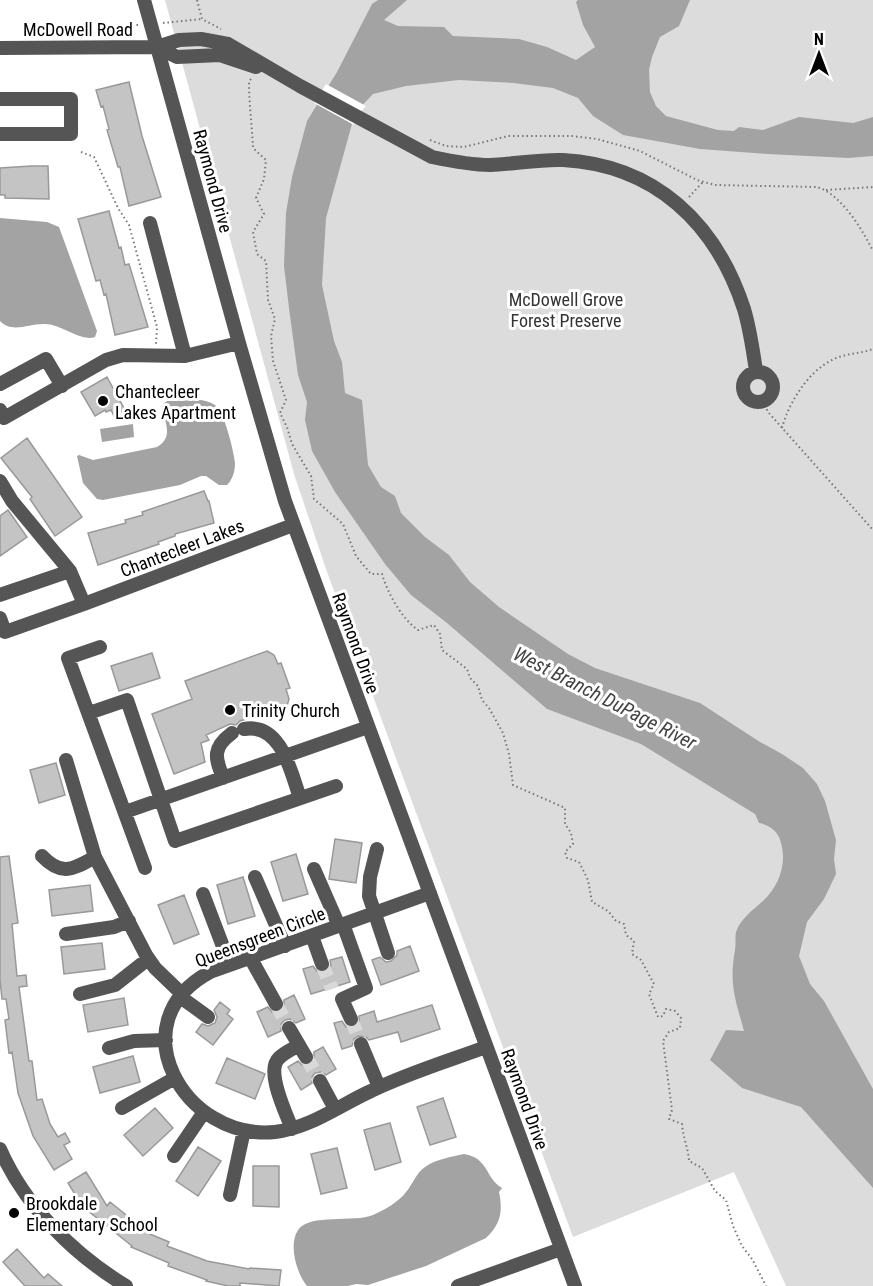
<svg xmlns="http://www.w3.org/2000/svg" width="873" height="1286" font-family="'Roboto Condensed',sans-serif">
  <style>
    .green { fill: #dcdcdc }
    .water { fill: #a3a3a3 }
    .pier { fill: #fff }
    .building { fill: #c4c4c4; stroke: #999; stroke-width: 1.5 }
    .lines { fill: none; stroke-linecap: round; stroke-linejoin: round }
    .minor-tunnel { stroke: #d9d9d9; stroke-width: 14; stroke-dasharray: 14 7; stroke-linecap: butt }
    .path { stroke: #777; stroke-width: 2; stroke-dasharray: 1.5 3; stroke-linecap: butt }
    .minor { stroke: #555; stroke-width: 14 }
    .poi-dot { fill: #000; stroke: #fff; stroke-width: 2 }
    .labels { text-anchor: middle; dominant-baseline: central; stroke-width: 6; stroke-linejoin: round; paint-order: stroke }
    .street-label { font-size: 18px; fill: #000; stroke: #fff }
    .park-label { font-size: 18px; fill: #333; stroke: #fff }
    .poi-label { font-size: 18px; fill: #000; stroke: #fff; text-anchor: start }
    .water-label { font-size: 20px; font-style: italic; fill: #444; stroke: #fff }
  </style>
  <rect width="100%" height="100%" fill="#fff"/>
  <!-- green -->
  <path class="green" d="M165 0H873V1286H786L734 1172 573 1237 326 569 294 474Z"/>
  <!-- water -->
  <path class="water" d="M378 0H407L384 20 398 26 444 27 453 36 519 39 547 47 576 60 595 47 583 25 576 2 578 0H690L679 26 660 37 652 57 649 70 650 92 656 106 666 116 718 130 734 131 739 127 763 130 799 117 853 123 873 117V156L848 158 768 154 700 149 623 135 593 116 578 98 553 88 513 83 459 80 406 86 373 94 355 113 326 218 322 285 334 341 342 362 345 393 362 400 368 465 381 487 395 496 401 513 425 537 449 555 470 582 499 607 568 654 595 668 700 703 760 742 782 754 803 768 817 784 825 801 836 840 834 859 836 874 824 899 807 922 799 956 810 984 824 1001 873 1089V1188L801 1107 742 1088 710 1060 726 1030 744 1031C735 998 729 984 735 950 736 944 735 937 736 932 741 918 753 910 763 901 779 886 787 864 781 843 779 832 770 825 759 823L755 814 641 744 547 709 447 623 411 595 385 564 335 492 312 451 305 420 307 402 298 375 289 308 284 266 286 213 292 177 307 121 337 72 372 4Z
    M0 218 47 222 59 227 97 331 95 337C80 342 62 324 45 324 30 323 12 334 0 321Z
    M201 400C207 401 214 403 218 408 225 416 234 452 235 463 235 471 233 479 227 485H219L206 476H201L180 485 103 500 97 499 83 483 77 456 79 455 93 460 157 447C176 436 162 420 163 404L167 401Z
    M133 424 134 437 102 442 100 429Z
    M464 1154C489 1158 485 1178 502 1188L499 1192C503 1211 501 1224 486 1238L426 1266 368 1285 356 1284 348 1286H307C297 1274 288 1245 298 1230 310 1213 354 1223 373 1215 384 1210 399 1202 406 1192 413 1184 416 1173 425 1167 436 1159 451 1157 464 1154Z"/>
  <!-- pier -->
  <path class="pier" d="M326 84 366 106 358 115 354 125 314 103Z"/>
  <!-- building -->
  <path class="building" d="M129 82 142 136 161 197 129 206 120 167H118L107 130 109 129 103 106 101 107 96 90Z
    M31 166H48L49 199 5 198V195H0V168Z
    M109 211 119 248 121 247 125 265 129 264 148 327 115 335 106 294 104 295 100 280 96 281 78 219Z
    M107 377 125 410 114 416 111 410 106 412 105 410 95 416 81 392Z
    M27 438 82 517 55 536 30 499 32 497 1 458Z
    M204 491 208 501H209L214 523 175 534V536L158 542 159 544 98 565 88 533 126 523 125 520 143 515 142 512Z
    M8 510 27 537 0 556V516Z
    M267 651 274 655 278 664 281 663 290 688 286 689 289 699 287 706 240 721 236 725 230 724 206 735 209 740 201 743 205 762 174 774 152 714 192 699 185 681Z
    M152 653 160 678 119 691 111 666Z
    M56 763 65 795 39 803 30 770Z
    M335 839 362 843 356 883 329 879Z
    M296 854 308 894 283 901 271 862Z
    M9 856 18 923 12 924 17 976 26 975 27 986 19 987 29 1061H32L37 1100 42 1099 50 1124 58 1137 65 1133 70 1142 64 1145 72 1159 54 1170 33 1136 18 1093 12 1052 9 1053 5 1020 9 1019 6 999H2L0 980V857Z
    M243 877 255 916 228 924 217 885Z
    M90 885 93 911 52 916 49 890Z
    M184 895 199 934 174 944 158 905Z
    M102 943 105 969 64 974 61 947Z
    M410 946 419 971 381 985 372 960 380 957 386 962 391 961 397 955V951Z
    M342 957 350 982 311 994 303 969 313 966 317 971 324 973 331 966 330 960Z
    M294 995 305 1019 296 1023 290 1019 285 1020 281 1024V1031L268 1037 257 1012 268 1007 272 1012H280L284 1008V1000Z
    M124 998 128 1025 88 1032 83 1005Z
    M220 1002 230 1010 227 1014 233 1019 213 1045 196 1032 202 1024 208 1026 215 1023 217 1017 214 1010Z
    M432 1005 440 1029 401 1042 398 1032 369 1040 366 1037 358 1036 354 1039 352 1046 342 1049 334 1023 342 1021 346 1027H354L359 1024V1016L374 1011 377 1022Z
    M323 1047 336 1069 326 1075 321 1072 315 1073 312 1077V1083L301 1090 288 1067 298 1061 302 1065H310L314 1061V1052Z
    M133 1056 140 1082 100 1093 93 1067Z
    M227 1058 265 1074 255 1099 216 1083Z
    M443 1098 456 1137 430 1145 417 1107Z
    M155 1108 173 1128 143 1156 124 1135Z
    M390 1123 401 1162 375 1170 364 1130Z
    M198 1147 221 1161 198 1196 176 1181Z
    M337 1148 347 1188 321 1194 311 1154Z
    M253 1166H279V1207L253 1206Z
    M86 1172 107 1206 110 1202 136 1223 133 1227 169 1242 167 1246 207 1261 249 1269 250 1268 281 1270 279 1286 240 1283V1286H228L206 1281 207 1280 168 1266 169 1263 131 1247 132 1246 88 1211 86 1212 68 1183Z
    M17 1249 44 1278 48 1274 62 1286H25L3 1262Z"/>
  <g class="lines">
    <!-- minor-tunnel -->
    <path class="minor-tunnel" d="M322 964 332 989
      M276 1004 289 1028
      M351 1019 361 1044
      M306 1057 320 1081"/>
    <!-- path -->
    <path class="path" d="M197 0 202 19 221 29
      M163 23 202 19
      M132 25H139
      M251 79 249 81C249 104 252 126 253 148L266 160 264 179 256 198 264 214 253 232 257 254 266 261 268 300 275 319 271 336 273 361 286 400 280 413 287 427 292 444 311 476 314 499 343 524 356 556 371 574H382C388 594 402 619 418 630L434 625 440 634 442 650 467 669 470 678 478 686 482 700 489 708 503 733 509 754 513 785 565 808V824L571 833 573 844 565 852 567 858 579 862 588 880 592 902 608 911 616 921 624 924 626 935 634 941 632 954 641 960 654 984 649 994 658 1017 663 1016 666 1009 675 1011 681 1018 680 1028 669 1032 663 1041 672 1110 669 1119 682 1124C683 1138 688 1147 689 1161L702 1168 715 1191 726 1200 733 1226 742 1246 752 1259 766 1286
      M430 140 446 146 464 147 508 136H572L597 139 640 151 697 180 715 185 817 187C841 194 862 229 873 251
      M81 152 94 157 118 208 129 225 157 327 156 344
      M826 190 873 187
      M689 197 703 182
      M763 401 768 412 873 530
      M782 428C789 402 808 372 832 360 845 353 860 354 873 349"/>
    <!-- minor -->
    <path class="minor" d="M144 0 239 343 285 501 575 1286
      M157 47 177 57 220 55 256 67
      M0 48 157 47 179 40 201 39 228 44 300 86 432 157C451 161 471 165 490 165 515 164 539 159 563 160 655 165 716 223 744 309 750 329 753 350 756 371
      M0 99H71V134H0
      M150 223 185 356
      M743 387a15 15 0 1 1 30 0a15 15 0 1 1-30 0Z
      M0 384 46 359 62 386
      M0 410 4 418 106 360 123 355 185 356 239 343
      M0 481 12 501 70 571 84 604 293 525
      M0 595 70 571
      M0 618 5 632 84 604
      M100 647 68 658 145 868
      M89 713 127 700 175 841 336 786
      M244 729C281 722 291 772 300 798
      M66 760 95 857 146 955 155 968 181 993
      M223 778C215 757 212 748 232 733
      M125 812 368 727
      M377 849 370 877 369 896 388 953
      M42 856C62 877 73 869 95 857
      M314 869 339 926
      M255 877 285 946
      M430 893 210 972C117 1022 184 1141 275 1132 310 1128 340 1105 371 1091 408 1073 448 1061 486 1047
      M203 894 230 965
      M343 924 366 988 342 999 351 1019
      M66 934 114 927 129 921
      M312 936 322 964
      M251 959 276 1004
      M80 994 115 985 148 959
      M179 996 208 1017
      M289 1028 306 1057
      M361 1044 379 1087
      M109 1048 134 1041 166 1040
      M320 1081 335 1109
      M122 1108 175 1078
      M292 1129C286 1113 265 1071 279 1058 285 1052 293 1049 299 1045
      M0 1149C25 1206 73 1254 126 1286
      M174 1156 204 1112
      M230 1195 244 1130
      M458 1286 561 1249"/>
  </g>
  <!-- markers -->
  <g class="poi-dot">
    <circle cx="103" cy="401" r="6"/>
    <circle cx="230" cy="710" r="6"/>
    <circle cx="14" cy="1213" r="6"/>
  </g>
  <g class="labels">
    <!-- street labels -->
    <g class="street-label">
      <text x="78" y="29">McDowell Road</text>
      <text transform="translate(213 181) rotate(75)">Raymond Drive</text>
      <text transform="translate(182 548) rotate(-21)">Chantecleer Lakes</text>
      <text transform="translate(356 643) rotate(70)">Raymond Drive</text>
      <text transform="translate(260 937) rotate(-21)">Queensgreen Circle</text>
      <text transform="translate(525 1099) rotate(70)">Raymond Drive</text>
    </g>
    <!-- park labels -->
    <g class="park-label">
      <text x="566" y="299">McDowell Grove<tspan x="566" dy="21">Forest Preserve</tspan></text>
    </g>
    <!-- poi labels -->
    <g class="poi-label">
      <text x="115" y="391">Chantecleer<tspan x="115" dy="21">Lakes Apartment</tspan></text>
      <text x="242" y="710">Trinity Church</text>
      <text x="26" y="1203">Brookdale<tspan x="26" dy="21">Elementary School</tspan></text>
    </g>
    <!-- water labels -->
    <g class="water-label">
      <text transform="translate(605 698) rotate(27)">West Branch DuPage River</text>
    </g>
  </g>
  <!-- north arrow -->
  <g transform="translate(819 54)" stroke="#ffffff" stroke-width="4.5" paint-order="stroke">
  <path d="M0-4.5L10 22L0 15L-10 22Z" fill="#000000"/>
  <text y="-9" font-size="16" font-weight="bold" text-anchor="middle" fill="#000000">N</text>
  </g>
</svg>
